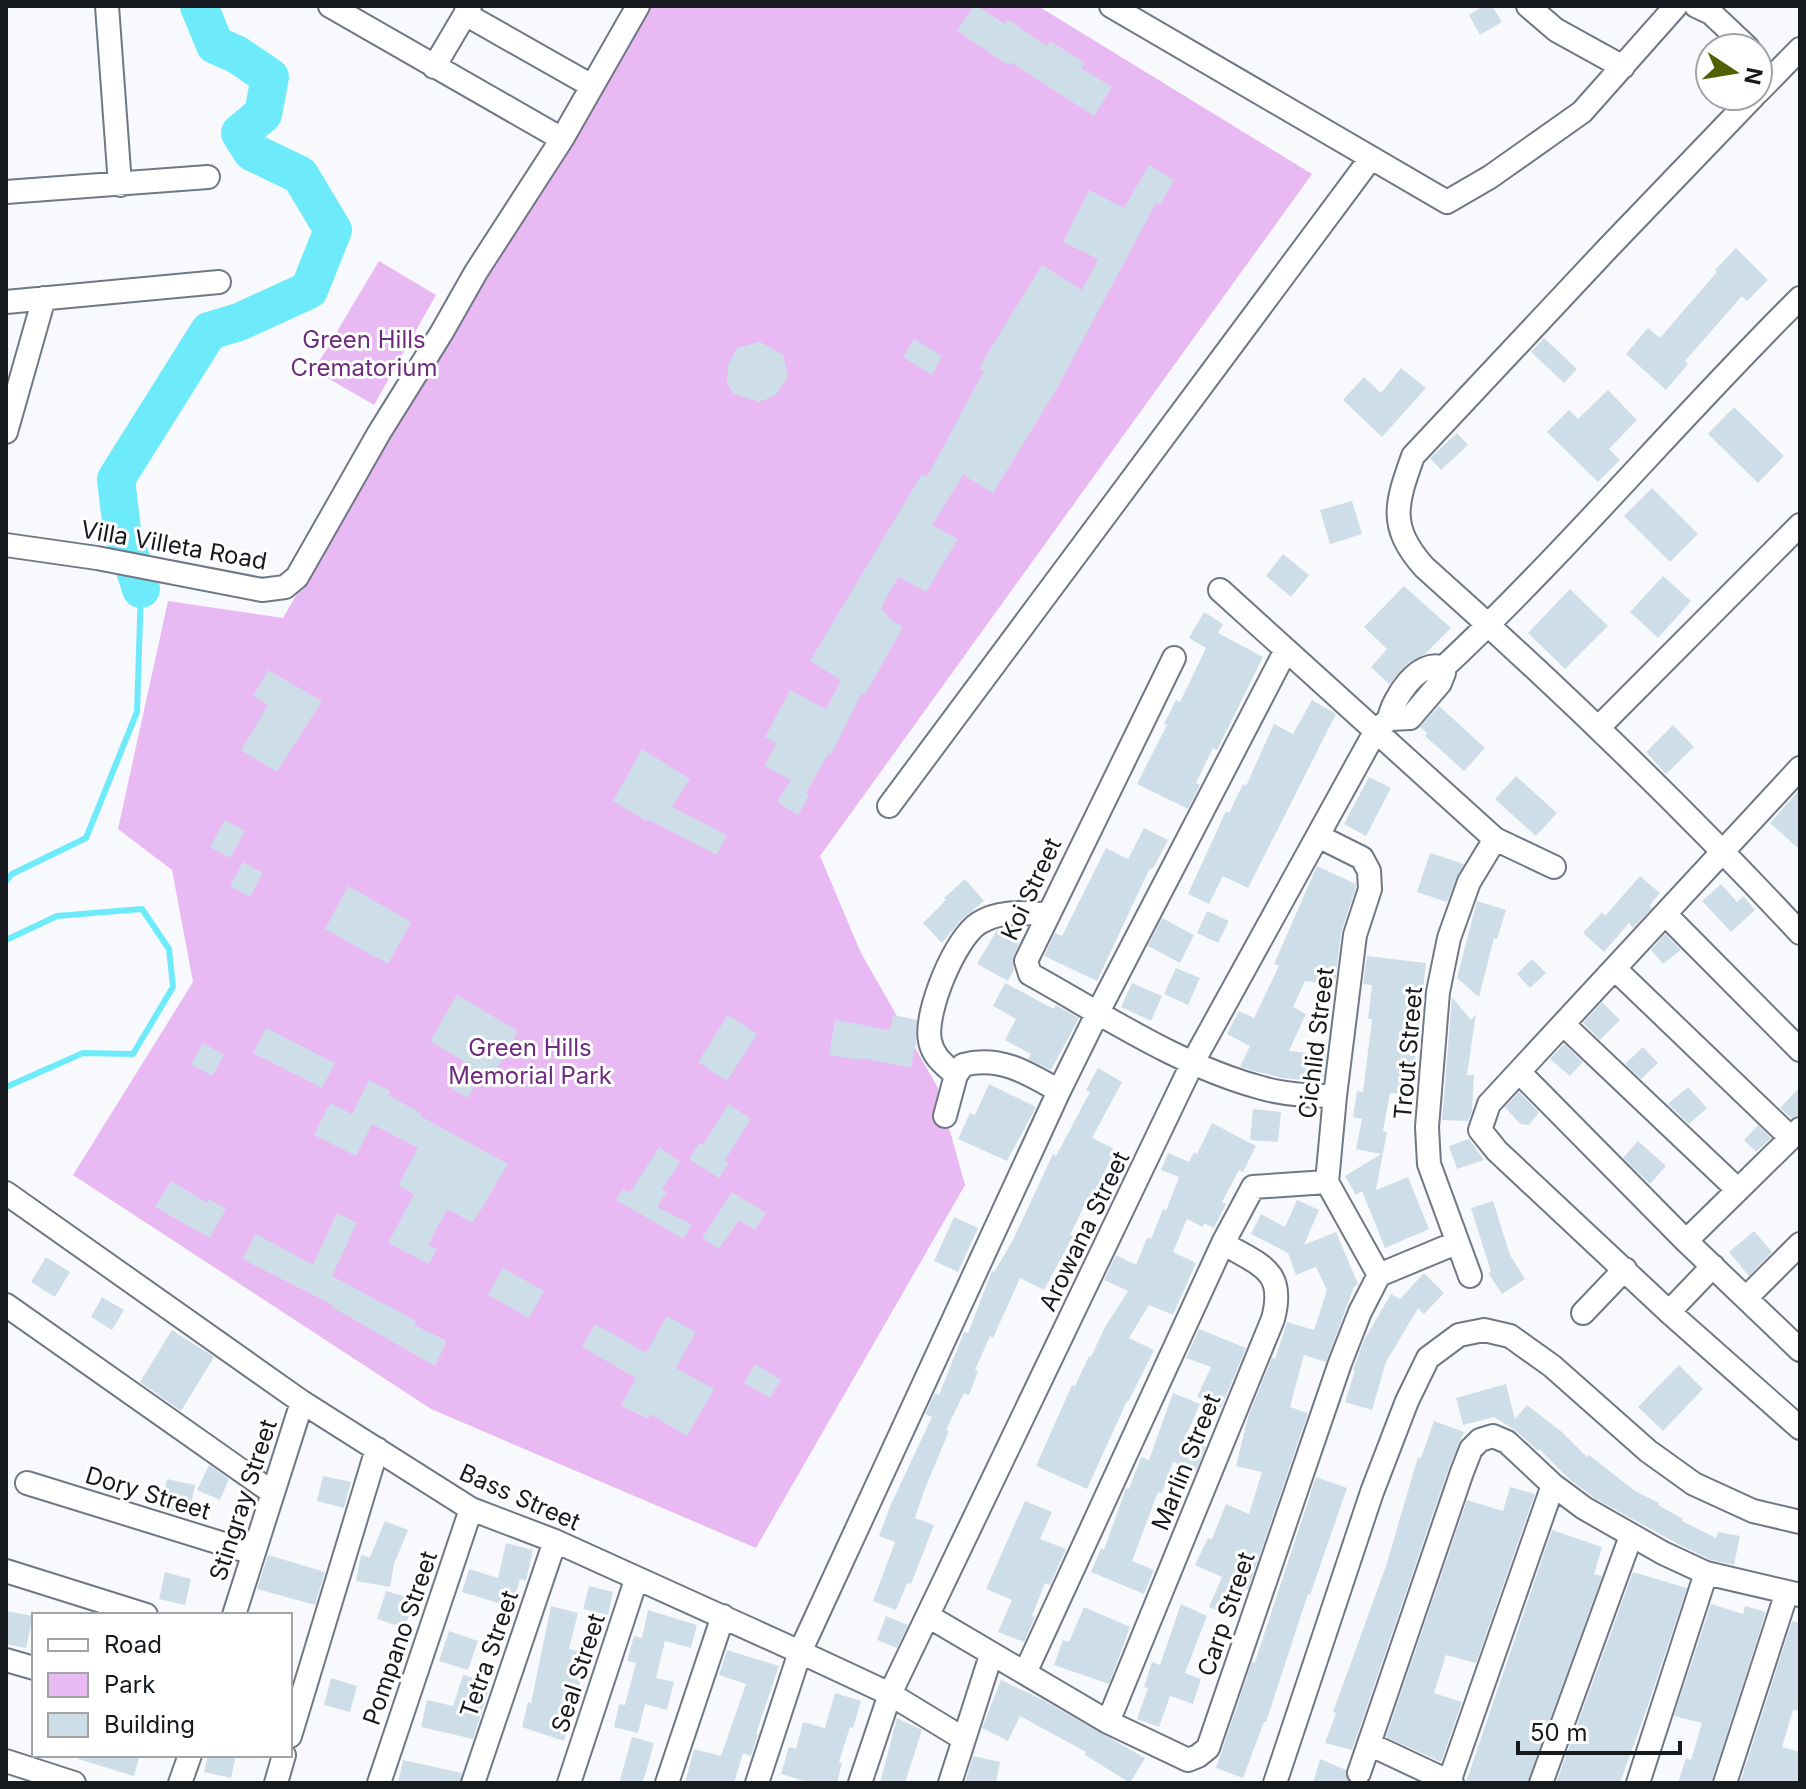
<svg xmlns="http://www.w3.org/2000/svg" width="1806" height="1789" font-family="Inter,sans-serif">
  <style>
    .green { fill: #e8b9f3 }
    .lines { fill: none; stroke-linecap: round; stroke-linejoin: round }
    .stream { stroke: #6eebfa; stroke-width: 6 }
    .river { stroke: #6eebfa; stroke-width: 38 }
    .building { fill: #cedee9 }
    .street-casing { stroke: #707785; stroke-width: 26 }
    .street { stroke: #fff; stroke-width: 22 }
    .labels { text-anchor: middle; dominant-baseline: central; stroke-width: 6; stroke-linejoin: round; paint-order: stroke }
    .park-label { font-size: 24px; fill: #6e2c7d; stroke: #fff }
    .street-label { font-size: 24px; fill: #16191e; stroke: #fff }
  </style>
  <rect width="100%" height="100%" fill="#f8f9fc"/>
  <!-- green -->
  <path class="green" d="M638 6H1038L1312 174 820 856 861 953 938 1088 965 1185 756 1548 431 1409 73 1175 193 982 172 870 118 829 168 601 283 618Z
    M379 261 436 295 374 405 314 370Z"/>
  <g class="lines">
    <!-- stream -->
    <path class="stream" d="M6 881 12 874 86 838 137 712 141 589
      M6 940 57 916 142 909 169 949 173 987 133 1054 83 1053 6 1087"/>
    <!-- river -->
    <path class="river" d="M141 589 122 530 116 479 209 331 239 322 309 290 333 230 300 175 252 152 240 133 263 114 270 77 236 54 215 45 199 6"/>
  </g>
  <!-- building -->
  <path class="building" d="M973 6H977L1005 24 1007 19 1047 46 1050 41 1085 63 1081 68 1112 87 1094 116 1010 62 1008 65 957 31Z
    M1483 6H1492L1502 22 1480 35 1469 15Z
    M1149 165 1174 180 1160 205 1156 203 1055 392 993 493 963 475 932 525 958 539 926 592 899 577 889 593 881 608 890 619 903 627 865 695 862 693 831 755 828 754 806 793 809 796 798 815 777 802 791 780 764 766 776 743 765 737 790 690 826 709 841 680 810 661 922 474 927 477 984 371 979 369 989 351 1042 265 1082 290 1098 259 1063 242 1089 190 1124 208Z
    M1736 248 1768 280 1747 301 1742 296 1685 361 1688 364 1666 390 1626 354 1648 328 1660 338 1717 272 1715 270Z
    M1544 338 1577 369 1564 383 1531 352Z
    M914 339 942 356 932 375 903 357Z
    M760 342 783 355 788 377 776 395 759 402 734 394 727 383 728 366 737 348Z
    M1401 368 1426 388 1382 437 1343 400 1364 377 1381 393Z
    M1608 390 1637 420 1609 449 1620 460 1598 482 1547 432 1569 410 1578 419Z
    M1734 407 1784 456 1758 483 1708 434Z
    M1457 433 1468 445 1441 470 1430 458Z
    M1652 488 1698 534 1670 562 1624 516Z
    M1352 501 1362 534 1330 544 1320 510Z
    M1283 554 1309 575 1291 597 1266 576Z
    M1663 576 1691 601 1658 638 1630 612Z
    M1404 586 1451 628 1425 654 1407 664 1389 684 1371 667 1387 649 1364 627Z
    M1570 589 1608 626 1565 669 1528 633Z
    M1204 612 1223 624 1218 633 1263 657 1217 750 1213 748 1196 783 1200 785 1188 809 1137 784 1167 725 1164 724 1176 700 1180 702 1206 648 1189 638Z
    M268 670 322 701 277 772 241 750 268 705 253 696Z
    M1312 700 1336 714 1248 888 1223 876 1209 904 1188 894 1226 811 1229 813 1243 784 1246 786 1274 724 1293 734Z
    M1439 706 1485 748 1464 771 1425 736 1427 733 1420 727Z
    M1673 725 1694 747 1666 774 1646 752Z
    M642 749 690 779 672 807 727 835 717 855 647 819 646 821 613 801Z
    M1516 776 1557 813 1536 836 1495 799Z
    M1369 777 1391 788 1366 836 1344 824Z
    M1800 789V850L1770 823Z
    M225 820 245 831 230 858 210 847Z
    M1144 828 1168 840 1154 867 1149 870 1097 981 1044 956 1055 933 1062 936 1106 848 1128 859Z
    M1430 853 1464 864 1447 902 1417 892Z
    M243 862 263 873 250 897 230 886Z
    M1317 866 1356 884V887L1341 933 1335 985 1305 981 1293 1007 1306 1014 1289 1051 1326 1055 1323 1082 1282 1078 1240 1067 1250 1046 1227 1034 1239 1011 1254 1018 1279 966 1274 964Z
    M1640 876 1660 893 1650 905 1652 908 1633 928 1629 923 1604 952 1583 933 1602 912 1605 916Z
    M965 879 984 901 960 921 942 943 923 923 946 900 944 898Z
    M1721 884 1737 902 1744 896 1755 910 1731 932 1702 901Z
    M348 886 411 922 388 964 325 929Z
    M1477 901 1506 910 1497 939 1494 938 1479 997 1457 978Z
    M1207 911 1229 921 1218 943 1197 933Z
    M1162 918 1194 935 1180 963 1148 946Z
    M997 930 1020 942 1013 956 1014 970 1008 981 977 964Z
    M1665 934 1681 950 1663 964 1651 950Z
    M1367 956 1426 963 1411 1095 1390 1093 1383 1131 1387 1132 1376 1190 1408 1177 1429 1229 1385 1248 1362 1191 1356 1195 1345 1176 1381 1154 1356 1149 1362 1119 1353 1117 1357 1091 1363 1092 1372 1019H1368L1372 985 1363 984Z
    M1532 959 1546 973 1530 988 1517 974Z
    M1176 968 1200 978 1188 1005 1164 994Z
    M1005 983 1054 1009 1056 1005 1079 1018 1051 1070 1028 1059 1031 1054 1005 1040 1016 1019 993 1006Z
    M1132 983 1162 996 1151 1021 1121 1007Z
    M457 995 518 1031 492 1077 483 1072 468 1098 452 1089 467 1063 430 1041Z
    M1452 997 1471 1020 1476 1014 1467 1075H1474L1472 1111 1468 1121 1442 1120Z
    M1602 1002 1620 1020 1600 1040 1583 1023Z
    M728 1015 757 1034 727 1081 698 1062Z
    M893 1015 917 1020 916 1043 911 1068 861 1058V1060L829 1055 835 1020 890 1030Z
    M266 1028 335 1063 322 1088 253 1053Z
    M203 1043 224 1055 212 1076 191 1064Z
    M1564 1044 1583 1062 1570 1076 1550 1059Z
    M1643 1047 1658 1063 1641 1079 1625 1064Z
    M1098 1068 1122 1082 1092 1138 1116 1150 1088 1203 1086 1202 1070 1235 1073 1236 1044 1290 1020 1278 993 1338 990 1336 975 1370 978 1371 969 1395 964 1393 946 1430 949 1431 924 1491 915 1518 934 1525 911 1584 907 1583 896 1610 873 1601 895 1542 879 1536 891 1504 932 1417 925 1414 935 1393 939 1395 964 1332 968 1333 992 1271 994 1272 1012 1242 1053 1154 1056 1156 1090 1092 1086 1090Z
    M369 1080 390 1091 388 1095 421 1113 420 1116 508 1164 473 1223 447 1209 428 1245 437 1249 429 1264 388 1243 414 1194 398 1185 418 1148 372 1124 356 1156 314 1135 330 1103 352 1114Z
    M989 1084 1036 1107 1007 1161 958 1139 970 1113 975 1115Z
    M1688 1087 1707 1108 1689 1124 1668 1104Z
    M1800 1087V1115L1791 1118 1780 1108Z
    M1519 1092 1539 1112 1529 1125 1520 1124 1505 1107Z
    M728 1104 751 1119 725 1160 729 1163 719 1178 689 1159 699 1143 703 1145Z
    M1253 1109 1281 1112 1278 1142 1250 1140Z
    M1212 1123 1256 1146 1243 1172 1239 1170 1222 1202 1226 1204 1214 1228 1204 1223 1203 1227 1187 1219 1173 1252 1196 1263 1173 1315 1149 1305 1129 1338 1154 1350 1128 1402 1127 1401 1087 1489 1036 1466 1072 1385 1075 1386 1089 1356 1091 1357 1105 1327 1128 1291 1104 1280 1116 1255 1136 1265 1147 1238 1151 1239 1163 1209 1166 1211 1179 1177 1161 1170 1168 1153 1189 1162 1194 1152 1197 1154Z
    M1758 1125 1771 1138 1756 1152 1744 1140Z
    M1469 1139 1484 1160 1457 1169 1449 1146Z
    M1638 1141 1666 1166 1650 1184 1623 1158Z
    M659 1147 680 1162 662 1189 667 1192 657 1207 691 1224 684 1239 616 1200 623 1189 630 1193Z
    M171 1181 207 1203 209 1199 226 1209 210 1238 155 1207Z
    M732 1192 766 1213 755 1230 739 1220 719 1249 702 1238Z
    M1297 1200 1319 1210 1304 1245 1336 1232 1358 1284 1354 1287 1326 1362 1304 1355 1290 1407 1308 1413 1248 1589 1245 1588 1232 1617 1209 1607 1222 1577 1195 1565 1208 1538 1212 1539 1226 1504 1249 1514 1262 1472 1236 1466 1248 1417 1272 1358 1275 1359 1287 1322 1314 1330 1327 1290 1316 1267 1296 1275 1288 1253 1251 1234 1261 1214 1285 1227Z
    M1493 1201 1510 1255 1525 1279 1502 1294 1488 1273 1491 1272 1471 1208Z
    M337 1213 357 1223 332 1276 416 1321 414 1325 447 1341 435 1366 332 1307 333 1305 242 1259 256 1234 313 1265Z
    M954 1217 978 1228 958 1272 934 1261Z
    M1754 1231 1772 1252 1749 1276 1729 1252Z
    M46 1257 70 1272 55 1297 31 1282Z
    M503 1268 544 1291 529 1318 488 1295Z
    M1424 1273 1444 1293 1424 1314 1418 1308 1386 1362 1372 1410 1345 1402 1355 1370H1353L1364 1340 1391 1294 1400 1299Z
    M102 1297 124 1310 112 1330 91 1317Z
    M667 1316 696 1332 676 1368 714 1389 687 1436 650 1414 648 1419 621 1406 636 1378 582 1347 595 1324 646 1353Z
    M1199 1329 1246 1348 1221 1408 1197 1397 1211 1367 1186 1358Z
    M172 1330 214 1357 181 1411 140 1382Z
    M755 1364 781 1380 770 1398 744 1383Z
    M1679 1365 1703 1389 1663 1431 1638 1407Z
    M1506 1384 1515 1419 1527 1405 1562 1432 1587 1457 1589 1455 1635 1491 1659 1503 1658 1505 1683 1519 1682 1521 1716 1538 1718 1532 1740 1536 1734 1565 1711 1560 1680 1545 1596 1499 1569 1479 1539 1449 1538 1451 1516 1431 1494 1417 1463 1425 1456 1398Z
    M1173 1393 1200 1404 1185 1438 1206 1447 1196 1471 1173 1462 1162 1493 1158 1492 1132 1561 1154 1570 1144 1594 1091 1572 1101 1548 1104 1550 1126 1488 1129 1489 1141 1457 1149 1460Z
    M1434 1421 1464 1432 1449 1467 1352 1750 1325 1743 1336 1713 1333 1712 1386 1566 1418 1457 1421 1458Z
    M209 1465 229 1479 220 1500 197 1490Z
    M323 1476 351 1482 344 1508 317 1501Z
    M1316 1477 1347 1488 1310 1595 1308 1594 1266 1722H1264L1243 1778 1216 1768 1252 1662H1255Z
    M167 1479 195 1485 189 1514 161 1509Z
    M1510 1487 1535 1494 1476 1663 1446 1655 1434 1693 1462 1702 1441 1762 1386 1737 1467 1500 1503 1511Z
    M1025 1501 1052 1512 1040 1539 1066 1549 1050 1585 1045 1583 1032 1616 1035 1617 1024 1642 998 1632 1012 1600 986 1589Z
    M385 1521 408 1530 394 1564 390 1587 356 1581 361 1555 370 1557Z
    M1552 1530 1602 1547 1594 1574 1602 1576 1527 1783 1466 1782Z
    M506 1543 533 1550 526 1581 520 1579 512 1607 462 1592 469 1569 498 1578Z
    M268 1555 325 1572 315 1605 257 1589Z
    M165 1572 191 1579 185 1605 159 1599Z
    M1633 1572 1687 1588 1647 1708 1620 1783H1556Z
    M589 1586 613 1592 608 1615 583 1609Z
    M386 1591 414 1599 405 1628 377 1619Z
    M1181 1604 1207 1616 1185 1673 1201 1679 1193 1704 1170 1696 1159 1727 1137 1719 1148 1688 1144 1687 1152 1662 1160 1665Z
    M1711 1604 1743 1614 1745 1606 1766 1612 1711 1783H1678L1686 1758 1691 1760 1702 1723 1674 1716Z
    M551 1606 578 1613 569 1649 591 1654 584 1676 582 1675 564 1741 522 1727 528 1702 531 1703Z
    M1084 1607 1130 1627 1109 1684 1054 1665 1063 1640 1069 1642Z
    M648 1610 697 1625 691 1648 665 1641 656 1678 674 1682 667 1710 645 1704 638 1733 614 1727 619 1704 625 1705 636 1663 627 1661 634 1636 642 1638Z
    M6 1611 33 1616 26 1648 6 1644Z
    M886 1616 908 1625 897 1648 877 1640Z
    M1792 1621 1800 1623V1701L1797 1711 1793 1710 1782 1747 1800 1752V1783H1740Z
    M449 1631 478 1641 468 1670 439 1661Z
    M727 1650 779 1666 756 1734H758L751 1756 743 1753 734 1783H685L694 1749 721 1756 746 1684 719 1675Z
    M463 1675 491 1683 473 1739 421 1727 427 1700 453 1706Z
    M331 1678 357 1686 350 1712 324 1705Z
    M1001 1680 1041 1699 1145 1758 1130 1783 1085 1755 1086 1752 1020 1716 1008 1741 982 1728Z
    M835 1693 861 1701 853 1728 850 1727 839 1762 842 1763 837 1783H811L781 1774 789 1747 796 1749 803 1722 825 1728Z
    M897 1718 922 1730 905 1783H880Z
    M632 1737 654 1743 646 1772 642 1783H619Z
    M79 1755H140L134 1776 78 1759Z
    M208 1755H236L231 1778 204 1772Z
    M973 1756 1000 1762 996 1783H965Z
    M1320 1759 1346 1770 1349 1783H1313Z
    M403 1760 462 1773 459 1783H398Z"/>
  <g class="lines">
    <defs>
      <path id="street" d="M107 6 120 185
        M330 6 562 139
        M1111 6 1447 202 1490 177 1582 112 1676 6
        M1528 6 1556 30 1623 67
        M1696 6 1711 13 1748 48
        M465 14 592 86
        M434 67 470 6
        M1758 92 1800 49
        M1754 96 1609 247 1413 456C1396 504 1388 526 1424 567 1554 683 1681 805 1800 933
        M6 192 208 177
        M6 302 219 282
        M6 432 44 298
        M6 545 97 558 262 590 285 587 297 577 379 433 442 332 476 272 562 139 638 6
        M1220 590 1495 839 1554 867
        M1174 658 1026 961 1030 974C1104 1015 1179 1066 1262 1088 1286 1095 1310 1096 1335 1096
        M1389 719 1410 718 1440 683 1444 673 1443 668C1568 551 1678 419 1800 298
        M1389 719C1393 698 1419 658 1443 668
        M1598 728 1800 525
        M1800 768 1489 1104 1480 1130 1497 1151 1669 1312 1800 1428
        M889 806 1371 158
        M1318 836 1362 858 1369 871 1370 889 1355 935 1335 1096 1327 1182 1379 1275
        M1666 915 1800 1050
        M1615 969 1791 1138
        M1563 1024 1738 1190
        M1519 1072 1686 1241 1800 1350
        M956 1075C945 1065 933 1057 930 1041 924 1013 955 938 979 923 1000 910 1023 913 1046 914
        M945 1116 956 1075 963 1065C999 1055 1028 1073 1059 1091
        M6 1193 302 1402 471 1509 555 1541 800 1652 890 1694 964 1739
        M1686 1241 1800 1129
        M1470 1276 1429 1164 1427 1127 1438 992 1449 938 1469 882 1495 839
        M1746 1298 1800 1244
        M6 1305 273 1493
        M1669 1312 1713 1266
        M1583 1313 1625 1269
        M27 1483 253 1553
        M6 1571 146 1615
        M234 1615 302 1402
        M928 1616 1108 1722 1188 1760 1198 1756 1208 1748 1340 1363 1360 1312 1379 1275 1456 1243
        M6 1660 34 1668
        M1025 1673 1223 1243 1253 1187 1327 1182
        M1108 1722 1273 1319C1286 1269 1260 1266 1223 1243
        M290 1736 377 1449
        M1369 1744 1452 1783
        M6 1761 74 1783
        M1359 1773 1462 1472 1471 1449 1480 1440 1493 1436 1507 1442 1553 1485 1584 1508 1663 1553 1706 1573 1800 1595
        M1449 1782 1553 1485
        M180 1783 190 1755
        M276 1783 284 1755
        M379 1783 471 1509
        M473 1783 555 1541
        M569 1783 636 1580
        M667 1783 723 1616
        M757 1783 800 1652 1059 1091 1098 1012 1286 650
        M860 1783 890 1694 1193 1062 1375 732 1389 719
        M950 1783 991 1655
        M1275 1783 1372 1492 1407 1401 1428 1358 1459 1335 1484 1330 1510 1336 1552 1366 1648 1451 1694 1484 1753 1511 1800 1522
        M1541 1783 1631 1536
        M1638 1783 1706 1573
        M1725 1783 1787 1592"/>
    </defs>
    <!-- street casing -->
    <use href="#street" class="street-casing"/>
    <!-- street -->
    <use href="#street" class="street"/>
  </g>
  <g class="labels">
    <!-- park labels -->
    <g class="park-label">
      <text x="364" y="339">Green Hills<tspan x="364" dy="28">Crematorium</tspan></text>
      <text x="530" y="1047">Green Hills<tspan x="530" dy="28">Memorial Park</tspan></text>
    </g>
    <!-- street labels -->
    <g class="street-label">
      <text transform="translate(174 545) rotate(10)">Villa Villeta Road</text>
      <text transform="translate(1031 889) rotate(-65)">Koi Street</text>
      <text transform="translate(1316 1043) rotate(-83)">Cichlid Street</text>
      <text transform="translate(1408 1053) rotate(-85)">Trout Street</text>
      <text transform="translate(1084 1231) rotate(-64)">Arowana Street</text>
      <text transform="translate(1186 1462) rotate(-68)">Marlin Street</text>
      <text transform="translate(148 1493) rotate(17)">Dory Street</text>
      <text transform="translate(520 1497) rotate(24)">Bass Street</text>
      <text transform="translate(243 1500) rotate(-72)">Stingray Street</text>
      <text transform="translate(1226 1614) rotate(-71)">Carp Street</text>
      <text transform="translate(400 1638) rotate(-71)">Pompano Street</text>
      <text transform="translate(489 1654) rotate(-71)">Tetra Street</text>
      <text transform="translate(578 1673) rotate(-72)">Seal Street</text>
    </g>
  </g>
  <!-- border -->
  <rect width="1806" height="1789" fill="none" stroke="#16191e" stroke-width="16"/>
  <!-- legend -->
  <rect x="32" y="1613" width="260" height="144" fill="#ffffff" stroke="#a2a3a5" stroke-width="2"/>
  <rect x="48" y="1639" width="40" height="12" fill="#ffffff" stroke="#a2a3a5" stroke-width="2"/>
  <text x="104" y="1653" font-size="24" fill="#16191e">Road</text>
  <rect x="48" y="1673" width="40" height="24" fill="#e8b9f3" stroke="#a2a3a5" stroke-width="2"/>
  <text x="104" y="1693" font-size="24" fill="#16191e">Park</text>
  <rect x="48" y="1713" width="40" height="24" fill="#cedee9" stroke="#a2a3a5" stroke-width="2"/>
  <text x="104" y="1733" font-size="24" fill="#16191e">Building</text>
  <!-- north arrow -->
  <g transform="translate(1734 72) rotate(102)"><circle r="38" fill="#ffffff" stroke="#a2a3a5" stroke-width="2"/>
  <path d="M0-6L14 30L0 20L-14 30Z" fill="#4f5f01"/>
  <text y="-12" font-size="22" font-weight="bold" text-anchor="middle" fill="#16191e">N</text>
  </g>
  <!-- scale -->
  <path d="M1518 1741v12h162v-12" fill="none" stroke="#16191e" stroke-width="4"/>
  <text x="1530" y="1741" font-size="24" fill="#16191e" stroke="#ffffff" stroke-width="6" paint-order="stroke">50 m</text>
</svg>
